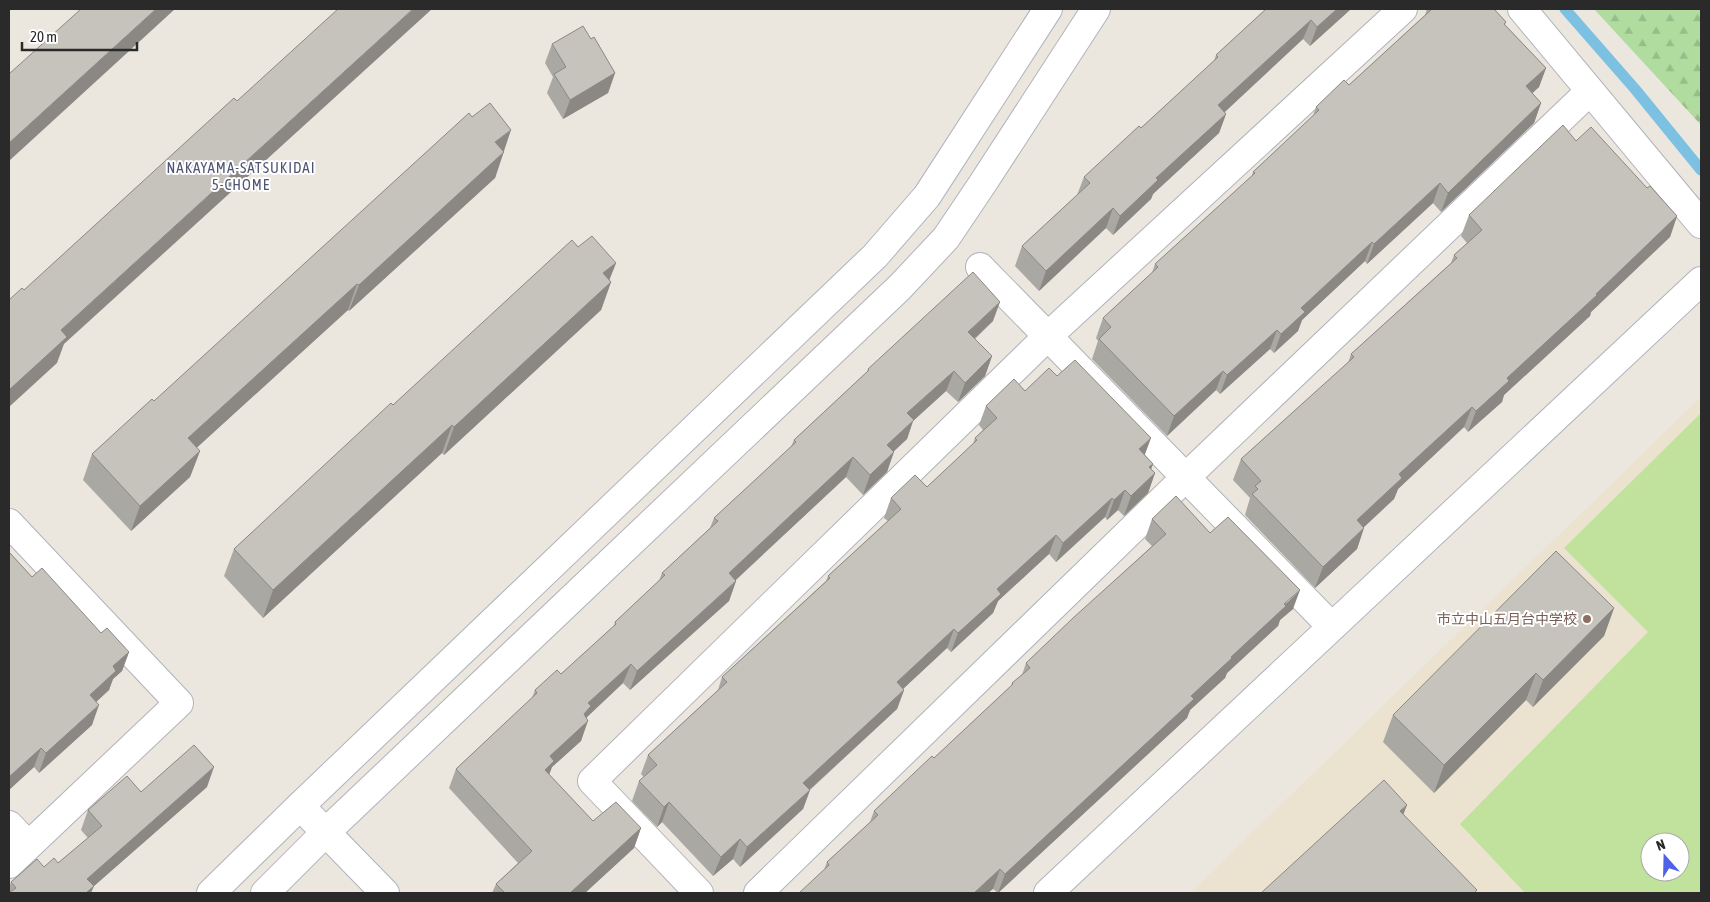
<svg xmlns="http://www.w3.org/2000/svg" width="1710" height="902" font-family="'Asap Condensed','Noto Sans JP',sans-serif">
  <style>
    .education { fill: #ebe3cf; fill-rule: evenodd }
    .forest { fill: url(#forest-firs) }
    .pitch { fill: #c0e29d; fill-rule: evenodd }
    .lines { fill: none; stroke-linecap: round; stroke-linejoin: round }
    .stream { stroke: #7cc0e2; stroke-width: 11 }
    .minor-casing { stroke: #b1b3bc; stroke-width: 30 }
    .tertiary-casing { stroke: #b1b3bc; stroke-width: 30 }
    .minor { stroke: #fff; stroke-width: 28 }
    .tertiary { stroke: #fff; stroke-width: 28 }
    .wall { fill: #aaa8a3 }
    .shaded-wall { fill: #8b8884 }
    .building { fill: #c6c3bd; stroke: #8b8884 }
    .education-dot { fill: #8d6e63; stroke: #fff; stroke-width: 2 }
    .labels { text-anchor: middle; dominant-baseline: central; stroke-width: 4; stroke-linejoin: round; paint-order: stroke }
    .education-label { font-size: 14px; fill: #785e54; stroke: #fff; text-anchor: end }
    .neighbourhood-label { font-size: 15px; letter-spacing: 1px; fill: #4f5476; stroke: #fff }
  </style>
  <defs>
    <pattern id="forest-firs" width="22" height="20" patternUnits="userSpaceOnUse" patternTransform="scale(1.25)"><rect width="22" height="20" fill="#b0dca0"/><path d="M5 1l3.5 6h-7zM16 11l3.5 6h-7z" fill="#98bd8a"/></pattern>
  </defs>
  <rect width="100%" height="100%" fill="#ebe6de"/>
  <!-- education -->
  <path class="education" d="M1701 397V893H1190ZM1650 842H1680V872H1650Z"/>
  <!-- forest -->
  <path class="forest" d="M1594 9H1701V125Z"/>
  <!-- pitch -->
  <path class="pitch" d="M1701 413V893H1525L1460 824 1648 632 1564 548ZM1650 842H1680V872H1650Z"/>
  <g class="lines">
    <!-- stream -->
    <path class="stream" d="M1565 9 1635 89 1701 170"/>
    <defs>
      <path id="minor" d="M1522 9 1701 224
        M980 267 1332 627
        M9 523 179 703 9 864
        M300 806 385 893
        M9 825 28 845
        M699 893 592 781 1048 336 1403 9
        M758 893 1186 477 1590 91
        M1048 893 1701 281"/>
      <path id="tertiary" d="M211 893 300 806 875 256 927 196 1048 9
        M265 893 326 832 900 287 946 238 983 183 1096 9"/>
    </defs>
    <!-- minor casing -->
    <use href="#minor" class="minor-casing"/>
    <!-- tertiary casing -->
    <use href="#tertiary" class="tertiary-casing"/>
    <!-- minor -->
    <use href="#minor" class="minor"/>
    <!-- tertiary -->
    <use href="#tertiary" class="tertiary"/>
  </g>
  <!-- wall -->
  <path class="wall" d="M1266 9H1351L1310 46 1303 39 1224 112 1226 114 1219 133 1153 194 1151 199 1113 235 1106 228 1039 291 1015 266 1022 246 1077 195 1084 177 1141 128 1214 61 1216 55Z
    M1427 9H1494L1506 22 1505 25 1546 68 1539 87 1532 93 1541 103 1534 123 1441 212 1433 203 1367 264 1365 261 1302 320 1298 331 1274 353 1270 349 1220 394 1216 390 1167 436 1092 359 1098 341 1096 338 1103 318 1152 273 1155 264 1252 176 1253 172 1313 116 1316 107 1349 85 1425 15Z
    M591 39 615 73 608 93 563 119 547 93 553 77 545 63 552 44Z
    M1576 141 1647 188 1677 216 1670 237 1591 312 1590 316 1504 395 1502 402 1468 432 1464 427 1398 489 1394 499 1364 527 1357 549 1315 588 1245 515 1250 498 1233 480 1241 459 1348 363 1351 354 1451 263 1454 255 1467 243 1461 236 1469 215Z
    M504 151 495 178 349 311 348 310 196 448 200 451 190 477 131 531 83 480 92 454 154 401Z
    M578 247 616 263 609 280 611 282 601 310 444 455 442 453 263 618 224 576 234 549 393 405Z
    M993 321 975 339 992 356 985 376 958 402 946 391 913 421 907 439 893 452 887 472 863 495 846 477 735 580 736 581 729 601 630 690 623 683 587 717 581 741 552 767 549 775 593 821 641 828 634 848 585 893H492L496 884 518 863 449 788 456 769 532 698 535 690 561 674 614 626 615 622 659 581 662 573 710 528 714 518 791 447 794 440 867 372 868 369Z
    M1057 376 1145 455 1153 464 1151 469 1155 473 1148 493 1124 516 1118 510 1107 520 1105 517 1056 562 1049 554 998 601 993 613 951 652 947 648 903 689 904 690 897 709 810 790 803 809 740 867 733 859 713 876 662 822 657 827 632 801 639 781 644 777 641 774 648 755 718 690 722 677 826 581 828 576 888 521 884 518 891 498 927 487 973 444 975 438 983 430 979 425 986 406 1025 391Z
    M1152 519 1210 533 1293 609 1280 620 1278 626 1227 673 1225 678 1190 710 1187 718 998 893 993 889 824 870 827 862 870 822 874 811 934 758 1011 686 1012 683 1022 675 1026 663 1152 546 1145 539Z
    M9 552 32 577 101 633 129 652 122 671 113 679 109 690 96 702 92 725 39 773 34 767 9 790Z
    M1614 608 1604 636 1533 707 1526 700 1434 793 1383 742 1393 715Z
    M207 787 94 886 9 893V888L11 882 44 867 58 863 88 838 81 830 88 810 141 792Z"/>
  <!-- shaded-wall -->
  <path class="shaded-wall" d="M156 9H175L9 161V143Z
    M413 9H432L64 344 57 363 9 407V390L61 330Z
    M1337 9H1351L1310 46 1317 27Z
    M1311 20 1303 39 1211 125 1218 105Z
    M1546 68 1539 87 1519 106 1526 86Z
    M615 73 608 93 563 119 570 100Z
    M1541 103 1534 123 1441 212 1448 193Z
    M1226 114 1219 133 1153 194 1151 199 1113 235 1120 216 1156 178Z
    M511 130 495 178 349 311 359 285 495 142Z
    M1440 183 1433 203 1367 264 1374 244Z
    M1113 208 1106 228 1039 291 1046 271Z
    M1677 216 1670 237 1591 312 1590 316 1504 395 1502 402 1468 432 1476 411 1507 378Z
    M1372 242 1365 261 1302 320 1298 331 1274 353 1281 334 1301 308Z
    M616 263 607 286 611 282 601 310 444 455 454 427 603 273Z
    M357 284 348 310 179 464 188 438Z
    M1000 302 993 321 961 351 968 332Z
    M1277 330 1270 349 1220 394 1227 375Z
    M992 356 985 376 958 402 965 383Z
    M954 371 946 391 913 421 907 439 880 464 887 445 907 413Z
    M1223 371 1216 390 1167 436 1174 416Z
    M1472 407 1464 427 1398 489 1394 499 1349 541 1357 520 1399 474Z
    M452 425 442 453 263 618 273 590Z
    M1151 438 1144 457 1139 449Z
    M200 451 190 477 131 531 140 506Z
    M894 452 887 472 863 495 870 475Z
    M853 457 846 477 722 593 729 573Z
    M1153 464 1147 480 1155 473 1148 493 1124 516 1131 496 1149 467Z
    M1125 490 1118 510 1107 520 1114 500Z
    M1112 498 1105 517 1056 562 1063 543Z
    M1364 528 1357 549 1315 588 1323 567Z
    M1056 535 1049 554 998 601 993 613 951 652 958 633 997 589Z
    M736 581 729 601 630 690 637 671Z
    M1300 590 1293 609 1280 620 1278 626 1227 673 1225 678 1190 710 1187 718 998 893 1005 874 1191 696Z
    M1614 608 1604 636 1533 707 1543 680Z
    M954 629 947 648 890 701 897 682Z
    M129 652 122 671 113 679 109 690 82 715 90 695 113 666Z
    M631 664 623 683 587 717 584 725 588 721 581 741 552 767 547 780 538 789 550 756 588 703Z
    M1536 673 1526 700 1434 793 1444 765Z
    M904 690 897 709 796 802 803 783Z
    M99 705 92 725 39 773 46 753Z
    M41 748 34 767 9 790V777Z
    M214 767 207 787 94 886 91 893H82L87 879Z
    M810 790 803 809 740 867 747 847Z
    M669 802 662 822 657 827 664 807Z
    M1407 805 1394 839 1400 811Z
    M641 828 634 848 585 893H570Z
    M740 839 733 859 713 876 721 857Z
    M1000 869 993 889 988 893H974Z"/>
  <!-- building -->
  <path class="building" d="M81 9H156L9 143V74Z
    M338 9H413L61 330 67 337 9 390V300L22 288 24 290 234 98 237 101Z
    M1266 9H1337L1317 27 1311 20 1218 105 1226 114 1156 178 1158 180 1120 216 1113 208 1046 271 1022 246 1090 183 1084 177 1139 126 1141 128 1218 57 1216 55Z
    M1432 9H1494L1506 22 1504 24 1546 68 1526 86 1541 103 1448 193 1440 183 1374 244 1372 242 1301 308 1305 312 1281 334 1277 330 1227 375 1223 371 1174 416 1099 339 1111 327 1103 318 1158 267 1155 264 1255 173 1253 172 1319 110 1316 107 1344 80 1349 85Z
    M583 26 591 39 594 37 615 73 570 100 554 74 566 67 552 44Z
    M490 103 511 130 495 142 504 152 359 285 357 284 188 438 200 451 140 506 92 454 152 399 154 401 469 113 472 117Z
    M1563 125 1576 141 1591 127 1647 188 1650 186 1677 216 1596 294 1597 295 1507 378 1509 381 1476 411 1472 407 1399 474 1402 478 1357 520 1364 528 1323 567 1252 494 1258 489 1255 486 1261 481 1241 459 1354 357 1351 354 1457 258 1454 255 1482 230 1469 215Z
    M592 236 616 263 603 273 611 282 454 427 452 425 273 590 234 549 391 403 393 405 572 240 578 247Z
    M973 272 1000 302 968 332 992 356 965 383 954 371 907 413 914 420 887 445 894 452 870 475 853 457 729 573 736 581 637 671 631 664 588 703 591 706 584 714 588 721 550 756 554 761 545 770 593 821 616 802 641 828 570 893H505L496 884 532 851 456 769 537 693 535 690 557 670 561 674 616 624 615 622 665 575 662 573 718 521 714 518 796 442 794 440 869 370 868 369Z
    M1075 360 1151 438 1139 449 1153 464 1149 467 1155 473 1131 496 1125 490 1114 500 1112 498 1063 543 1056 535 997 589 1001 594 958 633 954 629 897 682 904 690 803 783 810 790 747 847 740 839 721 857 669 802 664 807 639 781 657 765 648 755 727 682 722 677 830 578 828 576 901 509 891 498 915 475 927 487 977 440 975 438 997 418 986 406 1014 379 1025 391 1049 368 1057 376Z
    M1176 496 1210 533 1228 517 1300 590 1284 604 1286 606 1231 657 1232 658 1191 696 1194 699 1005 874 1000 869 974 893H799L829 865 827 862 878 815 874 811 932 756 934 758 1013 684 1012 683 1030 668 1026 663 1073 618 1166 534 1152 519Z
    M1556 551 1614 608 1543 680 1536 673 1444 765 1393 715Z
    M9 552 32 577 42 568 101 633 107 628 129 652 113 666 116 671 90 695 99 705 46 753 41 748 9 777Z
    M194 745 214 767 87 879 94 886 86 893H9L16 888 11 882 37 859 44 867 54 858 58 863 102 826 88 810 127 776 141 792Z
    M1384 780 1407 805 1400 811 1477 890 1474 893H1261Z"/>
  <!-- markers -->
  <circle class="education-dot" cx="1587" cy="619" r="5"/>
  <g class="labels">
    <!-- education labels -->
    <g class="education-label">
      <text x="1577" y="619">市立中山五月台中学校</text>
    </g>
    <!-- neighbourhood labels -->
    <g class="neighbourhood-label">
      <text x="241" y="167">NAKAYAMA-SATSUKIDAI<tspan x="241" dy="17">5-CHOME</tspan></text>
    </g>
  </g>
  <!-- border -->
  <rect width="1710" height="902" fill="none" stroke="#2a2a2a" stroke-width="20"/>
  <!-- north arrow -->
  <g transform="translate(1665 857) rotate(340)"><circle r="24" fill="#ffffff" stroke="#aaaaaa"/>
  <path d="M0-4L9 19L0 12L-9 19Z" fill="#4f61e7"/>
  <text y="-8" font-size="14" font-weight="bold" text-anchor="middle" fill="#2a2a2a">N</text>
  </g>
  <!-- scale -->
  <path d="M22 42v8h115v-8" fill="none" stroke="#2a2a2a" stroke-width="2.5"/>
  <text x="30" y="42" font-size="15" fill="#2a2a2a" stroke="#ffffff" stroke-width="4" paint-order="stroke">20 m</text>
</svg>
